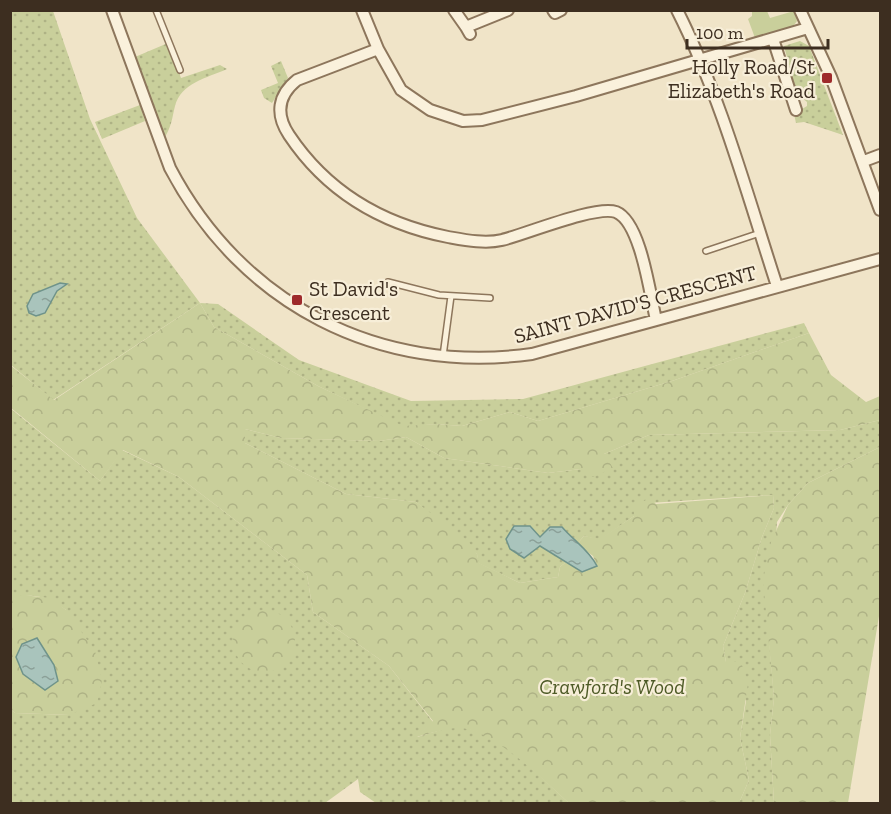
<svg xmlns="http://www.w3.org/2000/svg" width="891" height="814" font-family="'Zilla Slab',serif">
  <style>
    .grass { fill: url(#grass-dots) }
    .forest { fill: url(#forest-crowns) }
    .garden { fill: #c9cf9b }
    .water { fill: url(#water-ripples); stroke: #6f938a; stroke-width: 1.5 }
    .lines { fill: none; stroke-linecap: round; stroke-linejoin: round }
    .service-casing { stroke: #8d765c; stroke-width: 8 }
    .minor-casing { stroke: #8d765c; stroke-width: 14 }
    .service { stroke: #faf1dc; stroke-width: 5 }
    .minor { stroke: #faf1dc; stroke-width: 10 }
    .poi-dot { fill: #9e2a2b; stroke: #f7eed8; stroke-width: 2 }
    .labels { text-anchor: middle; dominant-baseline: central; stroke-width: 4.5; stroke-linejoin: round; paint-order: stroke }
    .poi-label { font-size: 21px; fill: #3d2e20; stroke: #f7eed8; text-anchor: end }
    .street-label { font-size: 21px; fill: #3d2e20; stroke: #f7eed8 }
    .park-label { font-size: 21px; font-style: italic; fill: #4d5a26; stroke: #f7eed8 }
  </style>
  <defs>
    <pattern id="grass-dots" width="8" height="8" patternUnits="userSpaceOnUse" patternTransform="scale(1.5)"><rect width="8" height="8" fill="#c9cf9b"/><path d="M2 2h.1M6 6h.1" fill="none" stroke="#aeb285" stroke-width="1.8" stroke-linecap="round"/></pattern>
    <pattern id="forest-crowns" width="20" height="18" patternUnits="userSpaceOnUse" patternTransform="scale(1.5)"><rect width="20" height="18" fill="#c9cf9b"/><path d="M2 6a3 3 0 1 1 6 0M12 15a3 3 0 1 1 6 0" fill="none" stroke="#aeb285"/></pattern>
    <pattern id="water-ripples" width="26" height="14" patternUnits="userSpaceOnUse" patternTransform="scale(1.5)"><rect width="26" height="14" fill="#a9c4bc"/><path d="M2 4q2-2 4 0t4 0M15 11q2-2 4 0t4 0" fill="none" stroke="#8ba098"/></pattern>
  </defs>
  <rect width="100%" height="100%" fill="#f0e4c8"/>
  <!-- grass -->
  <path class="grass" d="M10 11H53L90 119 137 218 200 303 218 304 299 360 411 401 523 399 804 323 809 333 672 381 538 421 510 412 462 426 436 424 403 427 318 386 214 327 200 303 53 400 11 365Z
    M800 41 809 46 843 135 804 122 796 123 794 114 807 106V102L797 94 784 46Z
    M168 43 181 78 220 65 227 69C207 78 181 83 175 106 172 118 172 125 165 137L135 57Z
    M281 61 288 78 272 103 264 98 261 90 278 83 271 66Z
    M140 105 145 121 102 139 95 122Z
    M10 408 100 481 122 450 179 477 307 575 313 612 389 666 433 722 417 737C429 734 446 727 458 727 497 729 542 779 569 803H376L360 792 358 779 325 803H11V709L15 713 69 715 66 610C49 597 31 591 11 600Z
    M880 420V447L808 483 788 505 777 522 769 639 774 698 770 735 774 803H739L749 780 740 738 746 701 726 662 723 646 745 593 762 537 774 508 773 495 634 504V516L600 540 584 536 577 544 562 527H550L540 537 506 539 510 549 524 558 540 546 566 562 560 567 558 577 520 583 478 563 477 554 416 502 346 494 245 443V429L281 438 379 441 406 437 444 458 548 473 581 469 604 454 649 435 840 430Z"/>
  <!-- forest -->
  <path class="forest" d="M200 303 214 327 318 386 403 426 436 424 462 426 510 412 538 421 672 381 809 333 831 375 866 402 880 396V420L840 430 649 435 604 454 613 468 593 477 581 469 548 473 444 458 406 437 379 441 281 438 245 429V443L346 494 416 502 468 541 477 554 479 563 520 583 558 577 560 567 566 562 582 572 597 566 593 556 577 544 584 536 600 539 634 516V504L640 497 644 501 650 498 656 504 773 495 774 508 762 537 745 593 723 646 726 662H741L748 683 740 738 749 780 739 803H569C545 782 490 725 456 728 443 729 429 734 416 737L433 721 389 666 313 612 307 575 179 477 123 450 100 481 11 408 10 365 54 400Z
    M880 447V610L848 803H774L770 735 774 698 763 580 771 542 788 505 808 483Z
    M22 595 51 598 66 610 95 651 102 680 97 703 69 715 15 713 11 709 10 600Z
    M233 641a31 31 0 1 1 62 0a31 31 0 1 1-62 0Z"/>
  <!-- garden -->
  <path class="garden" d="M752 10 767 11 770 18 794 11 797 21 791 29 755 38 748 19 752 16Z"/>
  <!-- water -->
  <path class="water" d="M60 283 67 284 57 291 45 313 36 316 29 313 27 306 33 294Z
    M514 526H530L540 537 550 527H562C573 540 590 551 597 566L582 572 540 546 524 558 510 549 506 539Z
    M37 638 54 665 58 681 45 690 23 674 16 657 22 644Z"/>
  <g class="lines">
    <defs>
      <path id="service" d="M156 10 180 70
        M706 251 760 233
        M388 282 439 295 490 298
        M443 356 451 296"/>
      <path id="minor" d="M112 10 170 168C242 305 379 375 532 354L880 259
        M362 10 378 49 401 90 430 110 463 121 482 120 576 96 808 28
        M454 10 466 27
        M553 10 555 13 561 10
        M677 10C721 97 747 194 777 286
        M800 10 831 77 880 210
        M470 34 466 27 508 10
        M773 39 796 110
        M378 49 297 80C278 95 275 114 289 135 327 192 382 224 448 237 465 240 485 244 502 240 526 234 596 205 616 212 641 222 650 295 656 320
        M864 161 880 155"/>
    </defs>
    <!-- service casing -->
    <use href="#service" class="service-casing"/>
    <!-- minor casing -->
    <use href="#minor" class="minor-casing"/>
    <!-- service -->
    <use href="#service" class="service"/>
    <!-- minor -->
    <use href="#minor" class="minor"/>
  </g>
  <!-- markers -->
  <g class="poi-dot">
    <rect x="821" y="72" width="12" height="12" rx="3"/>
    <rect x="291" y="294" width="12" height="12" rx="3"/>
  </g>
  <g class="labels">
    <!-- poi labels -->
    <g class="poi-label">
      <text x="815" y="66">Holly Road/St<tspan x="815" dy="24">Elizabeth's Road</tspan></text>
      <text x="309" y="288" text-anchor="start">St David's<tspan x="309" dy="24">Crescent</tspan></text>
    </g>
    <!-- street labels -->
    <g class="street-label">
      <text transform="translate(635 304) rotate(-15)">SAINT DAVID'S CRESCENT</text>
    </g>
    <!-- park labels -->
    <g class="park-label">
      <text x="612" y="686">Crawford's Wood</text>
    </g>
  </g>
  <!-- border -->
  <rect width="891" height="814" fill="none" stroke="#3d2e20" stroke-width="24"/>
  <!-- scale -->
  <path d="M687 39v9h141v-9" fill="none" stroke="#3d2e20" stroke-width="3"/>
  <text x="696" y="39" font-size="18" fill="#3d2e20" stroke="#f7eed8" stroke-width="4.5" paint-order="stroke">100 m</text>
</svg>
